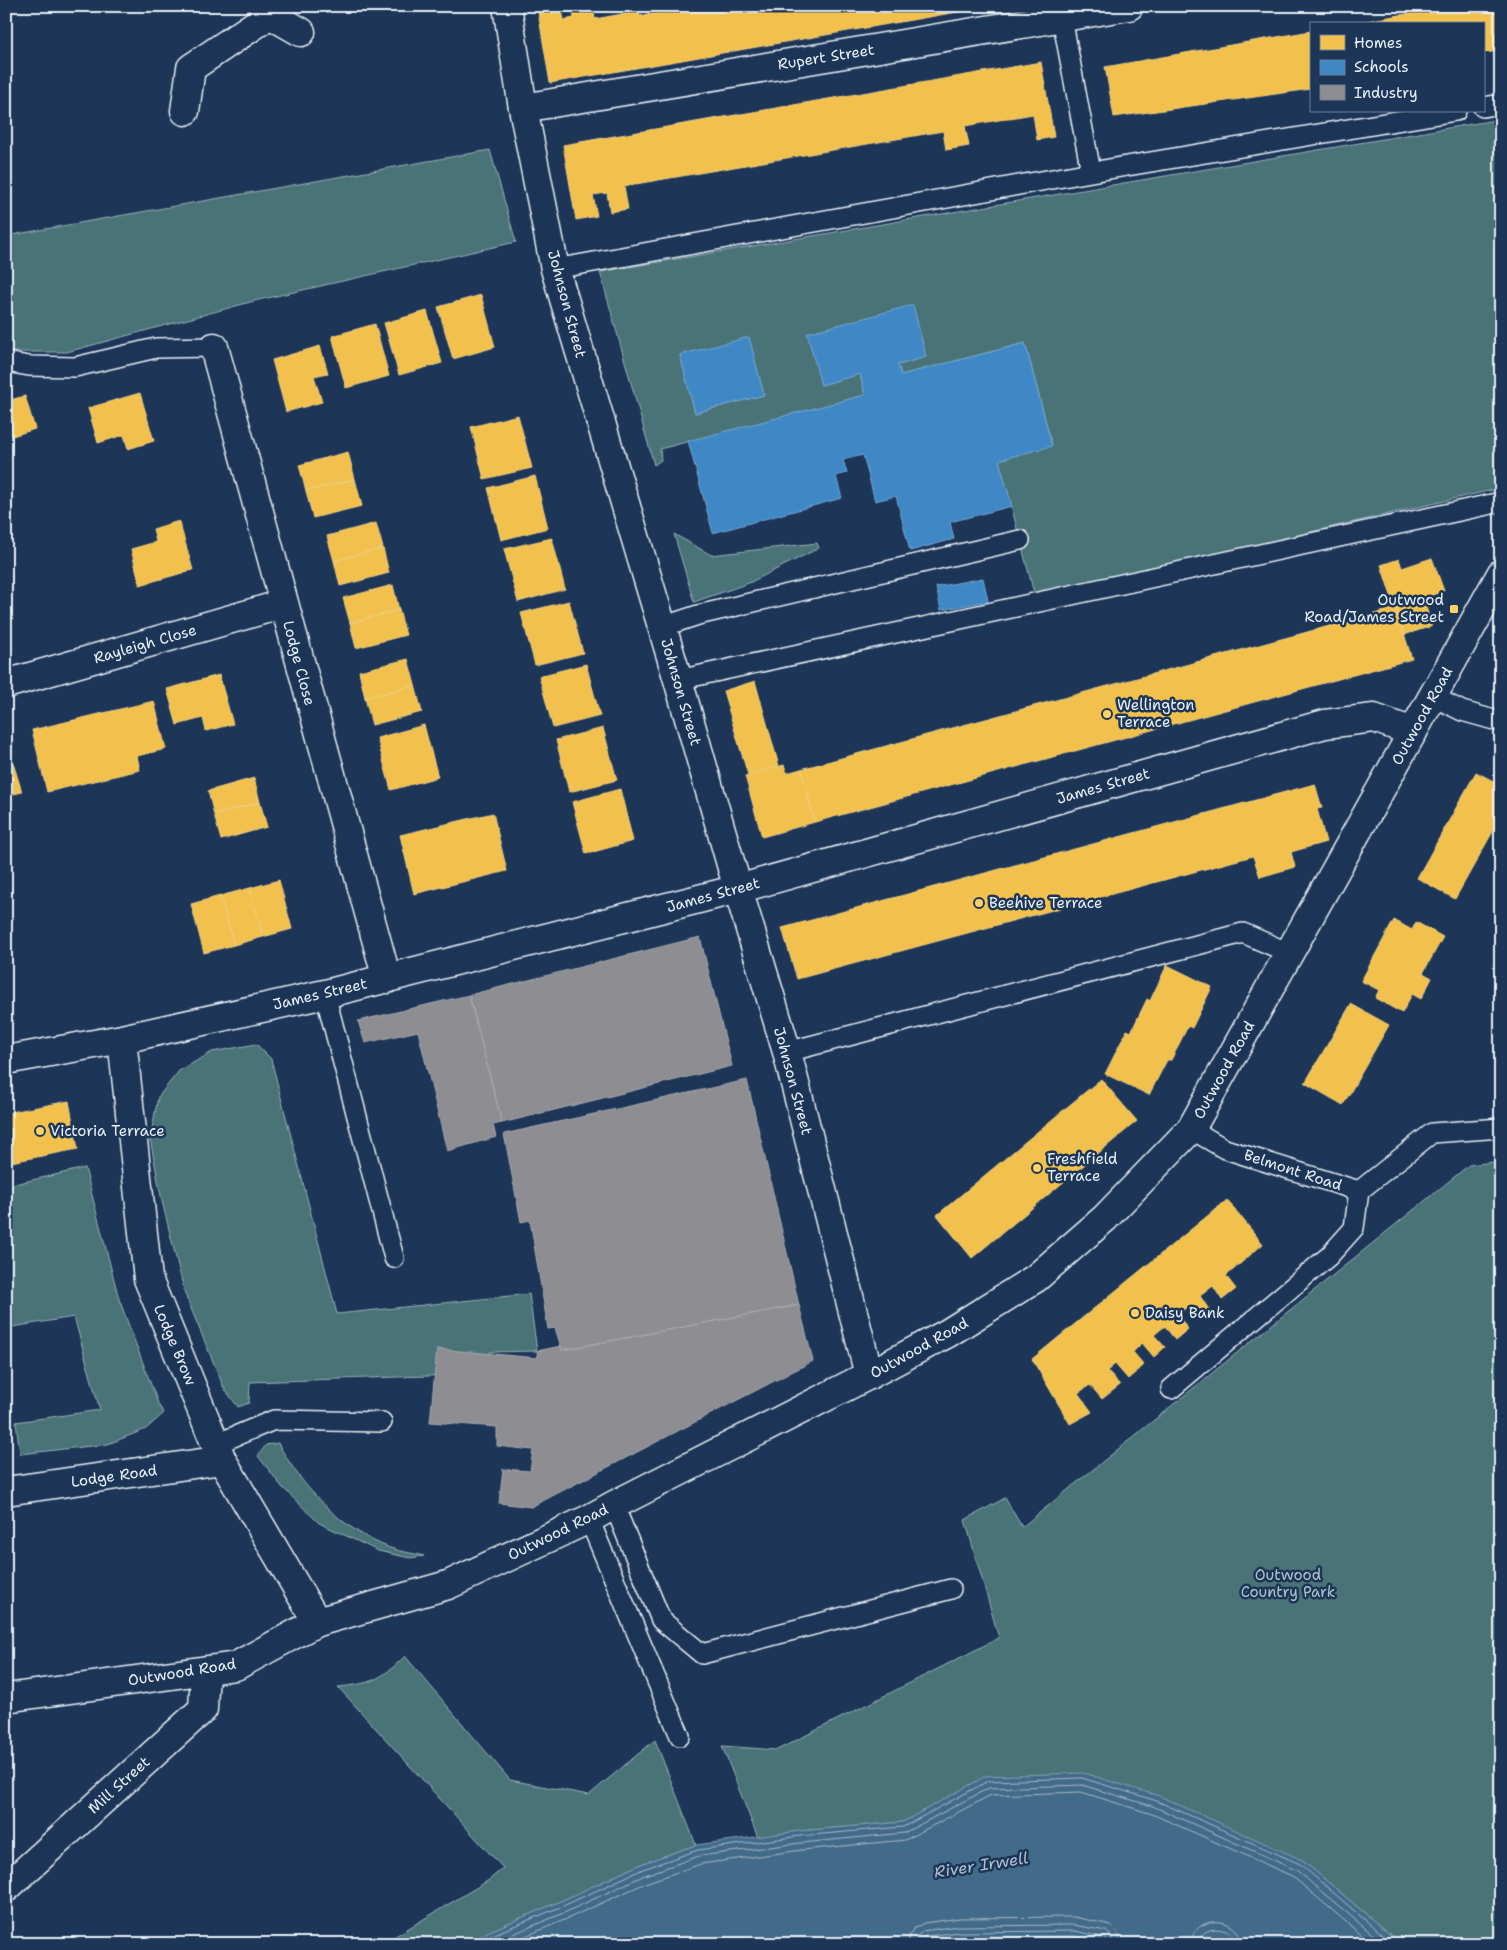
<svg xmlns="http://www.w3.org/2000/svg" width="1507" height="1950" font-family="'Shantell Sans',sans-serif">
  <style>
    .green { fill: #497377; stroke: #98b2b8; fill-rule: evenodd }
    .water { fill: #426a89; stroke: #84a0b5 }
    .homes { fill: #f2c14e; stroke: #efcf81 }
    .schools { fill: #3f88c5; stroke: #72a8d4 }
    .industry { fill: #8d8d92; stroke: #a8abb1 }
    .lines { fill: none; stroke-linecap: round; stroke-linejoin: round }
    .shore { stroke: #a6bbcc; stroke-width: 1 }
    .service-casing { stroke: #e8f1f8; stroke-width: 22 }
    .minor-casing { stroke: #e8f1f8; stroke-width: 31 }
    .tertiary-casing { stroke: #e8f1f8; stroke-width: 31 }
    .service { stroke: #1d3557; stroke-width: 19 }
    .minor { stroke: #1d3557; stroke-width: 28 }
    .tertiary { stroke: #1d3557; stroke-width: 28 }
    .poi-dot { fill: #ffd166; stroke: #1d3557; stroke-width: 2 }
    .labels { text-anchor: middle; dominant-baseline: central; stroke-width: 5; stroke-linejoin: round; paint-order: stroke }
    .street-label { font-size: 15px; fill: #e8f1f8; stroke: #1d3557 }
    .poi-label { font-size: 15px; fill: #e8f1f8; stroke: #1d3557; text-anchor: start }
    .park-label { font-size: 15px; fill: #b0c5cb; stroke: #1d3557 }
    .water-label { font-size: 16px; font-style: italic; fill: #aec2d1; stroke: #1d3557 }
  </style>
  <rect width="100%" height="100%" fill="#1d3557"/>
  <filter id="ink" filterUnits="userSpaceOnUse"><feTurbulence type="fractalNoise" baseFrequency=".02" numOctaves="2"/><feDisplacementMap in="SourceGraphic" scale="10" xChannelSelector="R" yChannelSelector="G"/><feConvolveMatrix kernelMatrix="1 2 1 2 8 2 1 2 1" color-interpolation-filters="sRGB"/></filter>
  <g filter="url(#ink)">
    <!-- green -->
    <path class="green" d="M1501 119V488L1146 570 1034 593 999 460 1052 445 1025 343 901 375 898 365 926 357 913 306 808 333 821 385 860 374 865 395 660 449 661 460 654 465 600 272ZM749 338 764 395 695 413 680 355Z
      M490 150 516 242 254 301 67 352H6V236Z
      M674 534 711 555 817 543 819 548 749 583 694 602Z
      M256 1044 271 1059 337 1314 529 1294 537 1351 490 1352 487 1374 250 1382 249 1403 238 1407 224 1388 185 1294 162 1201 150 1139 158 1097 179 1071 212 1052Z
      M1501 1161V1944H1401L1302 1860 987 1776 903 1822 800 1831 758 1838 722 1746 777 1750 999 1638 965 1520 1005 1498 1022 1527 1469 1165Z
      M85 1168 119 1299 159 1406 164 1413 146 1429 108 1444 20 1454 16 1422 100 1410 74 1317 6 1328V1186Z
      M278 1443C302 1488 342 1530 390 1548 401 1552 413 1553 424 1556L410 1558 378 1551 319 1523 282 1487 258 1456 266 1445Z
      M405 1656 510 1780 589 1795 655 1740 696 1845 641 1864 561 1901 490 1931 466 1944H382L489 1880 503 1868 338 1687C371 1684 382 1679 405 1656Z
      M1075 1936 1112 1944H908L960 1937Z"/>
    <!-- water -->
    <path class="water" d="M1083 1773 1159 1796 1302 1860 1401 1944H1230L1219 1940 1191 1944H1112L1075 1936 960 1937 908 1944H466L490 1931 561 1901 641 1864 696 1845 800 1831 903 1822 986 1776Z"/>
    <!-- homes -->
    <path class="homes" d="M537 6H561L564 20 574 18 572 6H593L595 19 639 11 640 16 694 6H992L550 83Z
      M1450 6H1501V51L1483 53V24H1350Z
      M1311 31V89L1114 117 1105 67Z
      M1041 62 1054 137 1037 140 1033 114 965 126 969 146 946 150 943 131 624 186 628 209 610 212 607 193 593 195 597 216 576 220 563 145Z
      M481 295 495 347 453 359 438 307Z
      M427 311 442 363 399 375 384 323Z
      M375 324 389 376 346 388 332 336Z
      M320 346 328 373 314 376 322 402 286 412 272 360Z
      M140 393 154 441 128 449 124 435 98 443 88 408Z
      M25 396 35 429 6 438V401Z
      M518 415 532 468 484 479 471 427Z
      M348 452 355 479 306 491 299 465Z
      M535 476 548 528 501 540 488 488Z
      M355 479 362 506 313 518 306 491Z
      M179 521 193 570 140 585 131 549 156 542 153 529Z
      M376 523 383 548 334 561 327 536Z
      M552 538 565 589 518 602 504 549Z
      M383 548 389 573 340 586 334 561Z
      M1432 558 1444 591 1432 595 1435 604 1426 607 1432 626 1404 635 1381 565 1399 559 1402 568Z
      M393 585 399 610 350 623 343 598Z
      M569 601 583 653 535 665 521 613Z
      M1396 608 1412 659 815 822 801 769Z
      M399 610 406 635 356 648 350 623Z
      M408 659 415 685 365 698 359 671Z
      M586 664 600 716 553 728 539 676Z
      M219 675 233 724 206 731 203 718 177 725 167 689Z
      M755 681 779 766 748 775 723 691Z
      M415 685 422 712 372 725 365 698Z
      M154 701 166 749 137 756 140 770 47 792 32 730Z
      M424 725 438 777 391 790 377 738Z
      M603 728 617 780 569 792 556 740Z
      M6 740 22 792 6 796Z
      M784 765 787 773 801 769 815 822 762 837 745 776Z
      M1476 772 1501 785V817L1455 899 1417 878Z
      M254 778 260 802 214 815 208 791Z
      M1315 784 1322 808 1317 809 1326 842 1291 852 1295 867 1260 877 1253 856 797 979 782 928Z
      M620 789 633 841 586 854 572 802Z
      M260 802 267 827 221 840 214 815Z
      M493 813 507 871 414 894 400 835Z
      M279 880 292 929 263 937 250 888Z
      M250 888 263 937 234 945 220 896Z
      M220 896 234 945 204 953 191 904Z
      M1394 920 1412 930 1416 922 1443 937 1423 973 1432 978 1421 999 1412 994 1402 1013 1375 998 1379 990 1361 981Z
      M1167 965 1212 987 1192 1028 1188 1026 1171 1060H1167L1149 1095 1105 1074 1127 1030 1131 1032 1147 999 1150 1001Z
      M1351 1004 1389 1025 1343 1105 1305 1083Z
      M1101 1079 1137 1121 972 1258 937 1215Z
      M69 1101 78 1149 6 1163V1113Z
      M1227 1200 1263 1244 1226 1276 1236 1289 1222 1300 1213 1286 1200 1296 1210 1311 1198 1319 1189 1305 1178 1315 1188 1329 1175 1340 1165 1326 1154 1335 1165 1347 1154 1357 1142 1343 1133 1352 1144 1365 1128 1379 1115 1364 1107 1371 1120 1385 1102 1399 1090 1385 1078 1393 1092 1412 1070 1424 1032 1359Z"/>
    <!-- schools -->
    <path class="schools" d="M913 305 926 357 898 365 901 375 1025 343 1052 446 999 460 1012 506 950 522 954 539 910 551 896 496 875 501 863 455 843 460 847 473 836 476 842 498 713 533 688 441 865 395 860 374 821 385 807 333Z
      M749 337 764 395 695 413 680 355Z
      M983 578 988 601 941 610 936 587Z"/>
    <!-- industry -->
    <path class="industry" d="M700 937 732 1066 502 1123 469 995Z
      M469 995 502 1123 493 1125 496 1137 447 1151 418 1031 365 1043 358 1021Z
      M747 1080 799 1305 562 1350 555 1328 548 1329 530 1220 521 1222 504 1134Z
      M799 1305 813 1361 531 1507 499 1503 503 1469 530 1471 533 1450 497 1446V1427L430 1422 437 1349 538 1358 537 1351 561 1346 562 1350Z"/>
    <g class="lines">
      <!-- shore -->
      <path class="shore" d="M477 1944 492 1935 563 1906 643 1869 698 1850 800 1836 903 1827 988 1781 1082 1778 1157 1801 1300 1864 1393 1944
        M489 1944 566 1912 645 1875 699 1856 801 1843 904 1833 989 1788 1082 1785 1155 1807 1296 1870 1384 1944
        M507 1944 569 1918 648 1882 701 1864 802 1850 905 1840 991 1795 1081 1792 1152 1814 1292 1876 1372 1944
        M908 1944 909 1936 913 1929 924 1923 960 1918 1074 1917 1111 1925 1118 1934 1120 1944
        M915 1944 917 1936 923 1931 958 1926 1074 1925 1106 1931 1111 1936 1113 1944
        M921 1944 922 1939 926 1936 960 1932 1075 1931 1102 1937 1106 1939V1944
        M1191 1944C1192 1914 1240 1914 1241 1944
        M1199 1944C1200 1928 1218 1926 1230 1933L1234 1944"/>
      <defs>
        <path id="service" d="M1062 18 1091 172
          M1483 107 1501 104
          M555 269 1091 172 1456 111
          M6 362 29 366 75 367 156 348 214 347
          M662 627 698 615 1020 540
          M678 680 1501 502
          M1432 696 1462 711 1501 722
          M325 994 394 1258
          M787 1052 1243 933 1289 953
          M1191 1129 1225 1149 1359 1191 1432 1133 1501 1128
          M1171 1389 1329 1256 1354 1228 1359 1191
          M216 1444 274 1420 382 1422
          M614 1505 661 1620 702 1654 951 1589
          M589 1519 680 1736"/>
        <path id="minor" d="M507 6 523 108 555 269 678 680 738 889 787 1052 869 1375
          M266 12 301 32
          M523 108 1129 6
          M185 111 191 68 259 22 270 6
          M214 347 387 979
          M6 684 283 604
          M122 1039 148 1279 222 1460 317 1622
          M6 1060 122 1039 325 994 738 889 1325 724 1374 718 1413 732
          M6 1491 222 1460
          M6 1888 203 1709 205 1671"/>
        <path id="tertiary" d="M6 1698 236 1666 317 1622 448 1585 589 1519 614 1505 869 1375 948 1333 1036 1278 1105 1218 1191 1129 1501 574"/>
      </defs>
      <!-- service casing -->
      <use href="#service" class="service-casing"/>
      <!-- minor casing -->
      <use href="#minor" class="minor-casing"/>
      <!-- tertiary casing -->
      <use href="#tertiary" class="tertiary-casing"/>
      <!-- service -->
      <use href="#service" class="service"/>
      <!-- minor -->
      <use href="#minor" class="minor"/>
      <!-- tertiary -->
      <use href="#tertiary" class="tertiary"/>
    </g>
  </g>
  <!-- markers -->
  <g class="poi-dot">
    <rect x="1449" y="604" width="10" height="10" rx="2.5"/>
    <circle cx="1107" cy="714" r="5"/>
    <circle cx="979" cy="903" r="5"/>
    <circle cx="40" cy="1131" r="5"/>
    <circle cx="1037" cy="1168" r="5"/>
    <circle cx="1135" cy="1313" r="5"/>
  </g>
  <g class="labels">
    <!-- street labels -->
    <g class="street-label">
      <text transform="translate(826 57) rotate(-9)">Rupert Street</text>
      <text transform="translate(567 304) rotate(75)">Johnson Street</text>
      <text transform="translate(145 644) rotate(-16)">Rayleigh Close</text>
      <text transform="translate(299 663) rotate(75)">Lodge Close</text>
      <text transform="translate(681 692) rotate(74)">Johnson Street</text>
      <text transform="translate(1422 716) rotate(-61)">Outwood Road</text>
      <text transform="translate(1103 786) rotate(-16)">James Street</text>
      <text transform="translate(713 895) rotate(-15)">James Street</text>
      <text transform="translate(320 994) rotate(-13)">James Street</text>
      <text transform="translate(1224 1070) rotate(-61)">Outwood Road</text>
      <text transform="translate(793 1081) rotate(75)">Johnson Street</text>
      <text transform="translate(1293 1170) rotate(18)">Belmont Road</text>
      <text transform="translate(175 1345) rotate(67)">Lodge Brow</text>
      <text transform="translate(919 1348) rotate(-29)">Outwood Road</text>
      <text transform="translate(114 1476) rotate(-8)">Lodge Road</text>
      <text transform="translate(558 1532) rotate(-26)">Outwood Road</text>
      <text transform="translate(182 1672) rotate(-9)">Outwood Road</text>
      <text transform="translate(119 1785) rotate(-42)">Mill Street</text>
    </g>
    <!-- poi labels -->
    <g class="poi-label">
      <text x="1444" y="600" text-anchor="end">Outwood<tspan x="1444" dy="17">Road/James Street</tspan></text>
      <text x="1117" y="705">Wellington<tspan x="1117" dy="17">Terrace</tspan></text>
      <text x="989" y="903">Beehive Terrace</text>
      <text x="50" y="1131">Victoria Terrace</text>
      <text x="1047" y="1159">Freshfield<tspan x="1047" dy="17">Terrace</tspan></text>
      <text x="1145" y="1313">Daisy Bank</text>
    </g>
    <!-- park labels -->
    <g class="park-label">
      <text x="1288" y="1575">Outwood<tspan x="1288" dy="17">Country Park</tspan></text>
    </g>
    <!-- water labels -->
    <g class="water-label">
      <text transform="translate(981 1865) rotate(-9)">River Irwell</text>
    </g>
  </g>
  <!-- margin -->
  <rect width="1507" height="1950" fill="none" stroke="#1d3557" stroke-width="25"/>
  <rect x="12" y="12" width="1482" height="1925" fill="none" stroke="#e8f1f8" stroke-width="2" filter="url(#ink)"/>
  <!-- legend -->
  <rect x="1310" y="22" width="175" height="90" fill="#1d3557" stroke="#6e8097"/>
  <rect x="1320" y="35" width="25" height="15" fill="#f2c14e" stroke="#6e8097"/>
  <text x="1354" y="48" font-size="15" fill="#e8f1f8">Homes</text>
  <rect x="1320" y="60" width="25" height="15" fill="#3f88c5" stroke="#6e8097"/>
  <text x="1354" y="72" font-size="15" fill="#e8f1f8">Schools</text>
  <rect x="1320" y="85" width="25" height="15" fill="#8d8d92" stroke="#6e8097"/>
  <text x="1354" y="98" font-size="15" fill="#e8f1f8">Industry</text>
</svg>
